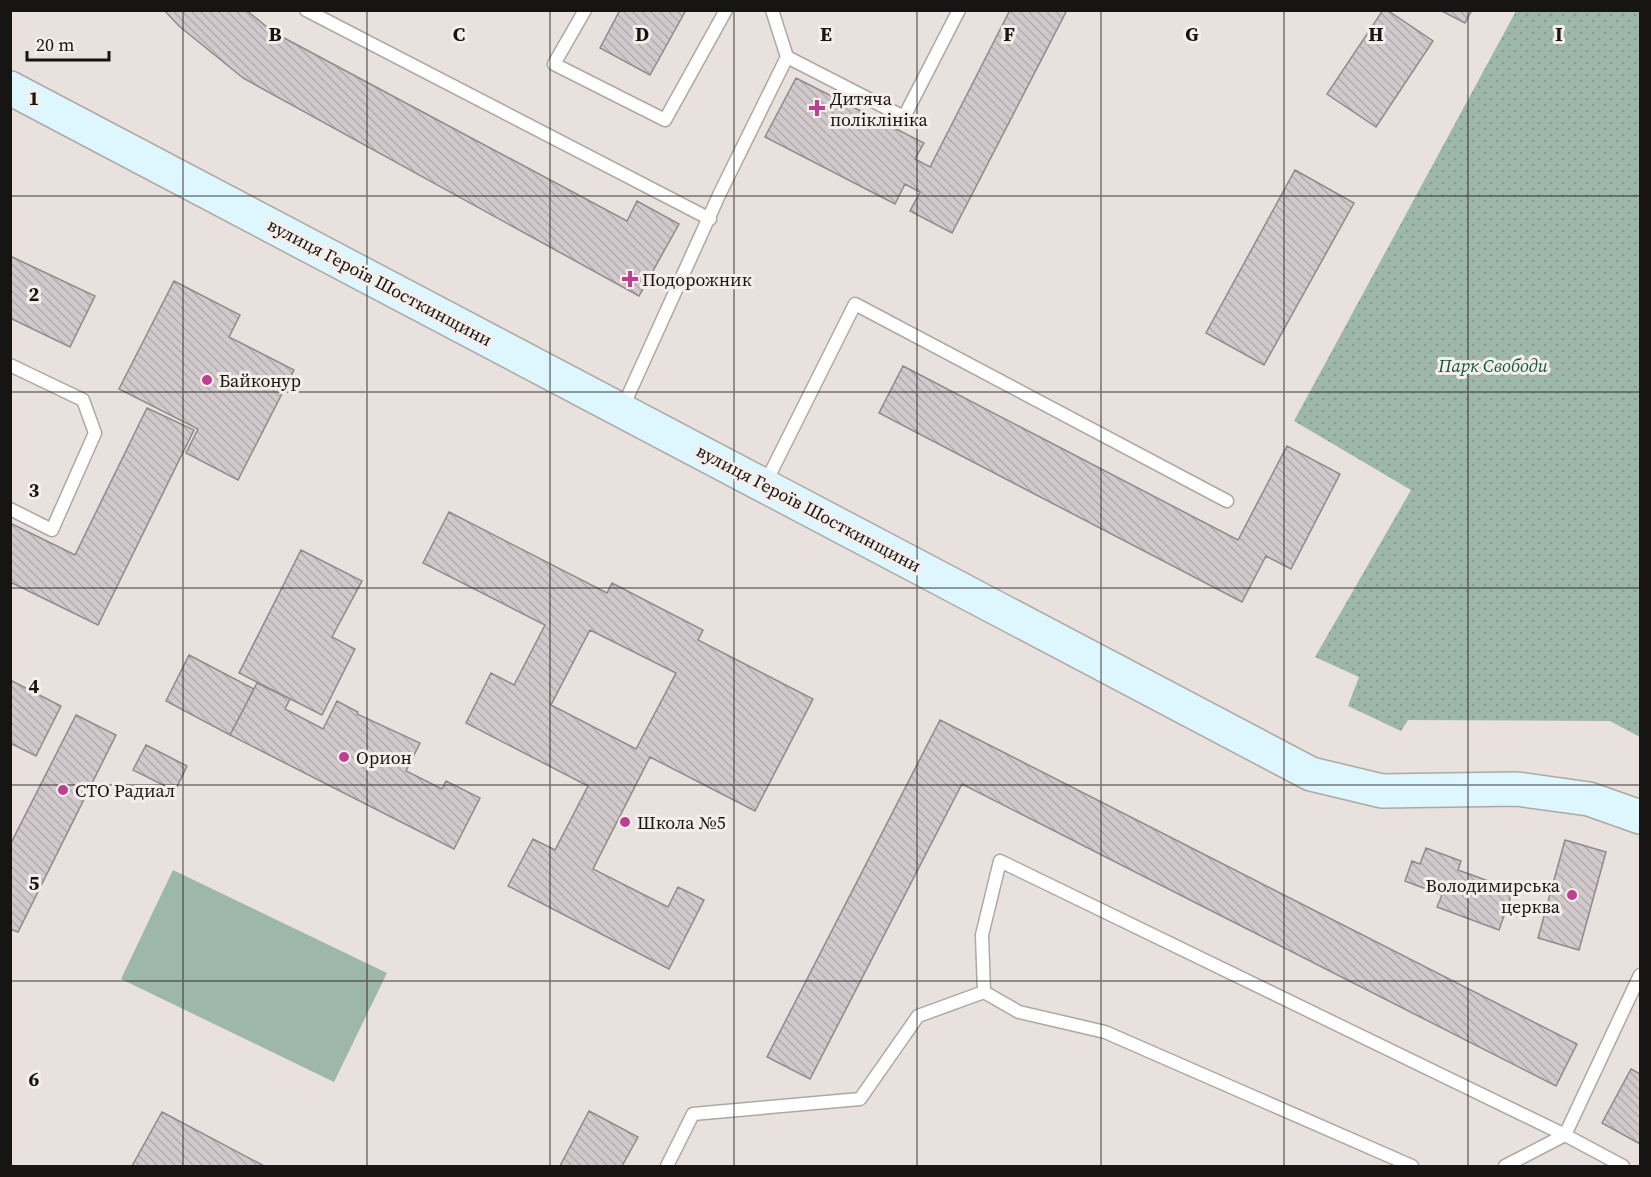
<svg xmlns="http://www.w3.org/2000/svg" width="1651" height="1177" font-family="'Source Serif 4',serif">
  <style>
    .park { fill: url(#park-dots) }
    .pitch { fill: #9eb7ab }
    .building { fill: url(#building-back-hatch); stroke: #908a8c; stroke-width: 1.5; fill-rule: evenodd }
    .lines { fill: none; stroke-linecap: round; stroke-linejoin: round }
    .lane-casing { stroke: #aea8a4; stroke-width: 15 }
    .secondary-casing { stroke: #aea8a4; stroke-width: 36 }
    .lane { stroke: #fff; stroke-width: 12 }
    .secondary { stroke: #def7fe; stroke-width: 33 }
    .grid { fill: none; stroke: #171513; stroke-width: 1.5; stroke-opacity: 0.55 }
    .poi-dot { fill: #bb4091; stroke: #f5eeea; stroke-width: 2 }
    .labels { text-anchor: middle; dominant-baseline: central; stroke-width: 6; stroke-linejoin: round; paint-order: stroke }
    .poi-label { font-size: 18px; fill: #171513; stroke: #f5eeea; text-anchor: start }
    .street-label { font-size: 18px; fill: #171513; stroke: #f5eeea }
    .park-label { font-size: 18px; font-style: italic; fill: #0b5940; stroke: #f5eeea }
    .grid-label { font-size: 20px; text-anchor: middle; font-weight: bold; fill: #171513; stroke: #f5eeea; stroke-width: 6; stroke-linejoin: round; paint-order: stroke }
  </style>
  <defs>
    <pattern id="park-dots" width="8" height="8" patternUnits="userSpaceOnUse" patternTransform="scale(1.5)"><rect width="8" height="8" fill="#9eb7ab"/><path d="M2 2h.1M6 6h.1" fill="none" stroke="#879c92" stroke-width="1.8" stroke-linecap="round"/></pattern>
    <pattern id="building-back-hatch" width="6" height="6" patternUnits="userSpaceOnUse" patternTransform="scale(1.5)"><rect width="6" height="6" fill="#d1c9cc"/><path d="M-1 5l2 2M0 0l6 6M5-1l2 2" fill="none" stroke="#b3acae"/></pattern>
  </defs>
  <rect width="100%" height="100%" fill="#e8e1dd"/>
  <!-- park -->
  <path class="park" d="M1516 11H1640V737L1610 721 1408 720 1401 731 1348 706 1359 677 1315 657 1411 490 1294 421Z"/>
  <!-- pitch -->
  <path class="pitch" d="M173 870 387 973 334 1082 121 979Z"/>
  <!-- building -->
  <path class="building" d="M164 10H246L273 32 627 221 637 201 679 224 639 296 243 78 179 26Z
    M620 10H686L650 75 600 48Z
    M1010 10H1067L952 233 910 211 920 192 905 184 895 204 765 137 796 78 924 143 915 159 930 167Z
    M1383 10H1387L1433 41 1376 127 1327 94Z
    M1440 10H1472L1465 23Z
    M1295 170 1354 203 1264 365 1206 333Z
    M10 256 95 296 70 347 10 318Z
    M174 281 240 315 229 337 294 370 238 480 186 453 198 429 119 389Z
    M903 366 1238 540 1287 446 1340 474 1291 569 1266 556 1242 602 879 413Z
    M147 408 194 430 98 625 10 582V523L75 555Z
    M449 512 607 593 612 583 703 630 698 640 813 699 755 811 650 757 593 869 668 907 678 887 704 900 669 969 508 886 533 839 555 850 588 786 466 723 491 673 514 685 545 625 423 563ZM590 630 676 673 636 749 551 705Z
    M301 550 362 581 332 637 355 649 322 715 239 673Z
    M189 655 254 689 230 735 166 701Z
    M10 680 61 706 36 756 10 743Z
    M257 683 290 699 285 709 323 729 337 701 358 712 357 714 420 743 406 771 442 789 446 781 480 798 454 849 230 735Z
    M76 715 116 735 18 932 10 929V845Z
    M940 720 1577 1044 1556 1086 962 784 810 1079 767 1057Z
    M146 745 187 766 175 791 133 770Z
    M1565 840 1606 852 1579 950 1538 938Z
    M1426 848 1461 861 1458 870 1513 890 1499 930 1437 907 1442 895 1405 881 1412 861 1420 864Z
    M1631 1069 1640 1074V1144L1602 1123Z
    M589 1111 638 1137 622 1166H560Z
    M162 1112 264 1166H132Z"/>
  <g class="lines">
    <defs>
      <path id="lane" d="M306 10 710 219
        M585 10 554 64 665 120 726 10
        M772 10 787 57 904 117 959 10
        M10 365 83 400 95 433 52 530 10 509
        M622 409 720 193 787 57
        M765 484 855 304 1227 501
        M667 1166 693 1114 860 1099 918 1016 984 992
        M1412 1166 1105 1032 1019 1012 984 992 982 935 1000 861 1565 1135 1640 975
        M1505 1166 1565 1135 1623 1166"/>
      <path id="secondary" d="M10 88 1311 774 1382 791 1517 789 1589 799 1640 817"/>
    </defs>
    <!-- lane casing -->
    <use href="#lane" class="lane-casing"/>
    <!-- secondary casing -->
    <use href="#secondary" class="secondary-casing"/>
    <!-- lane -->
    <use href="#lane" class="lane"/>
    <!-- secondary -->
    <use href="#secondary" class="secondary"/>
  </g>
  <!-- grid -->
  <path class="grid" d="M183 10V1166M367 10V1166M550 10V1166M734 10V1166M917 10V1166M1101 10V1166M1284 10V1166M1468 10V1166M10 196H1640M10 392H1640M10 588H1640M10 785H1640M10 981H1640"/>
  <!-- markers -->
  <g class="poi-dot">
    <path d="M814 99h6v6h6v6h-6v6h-6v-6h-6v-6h6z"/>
    <path d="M627 270h6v6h6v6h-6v6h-6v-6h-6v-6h6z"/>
    <circle cx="207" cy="380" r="6"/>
    <circle cx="344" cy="757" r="6"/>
    <circle cx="63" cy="790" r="6"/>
    <circle cx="625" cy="822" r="6"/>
    <circle cx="1572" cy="895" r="6"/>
  </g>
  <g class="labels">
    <!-- poi labels -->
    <g class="poi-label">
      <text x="830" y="98">Дитяча<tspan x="830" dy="21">поліклініка</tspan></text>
      <text x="642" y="279">Подорожник</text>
      <text x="219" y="380">Байконур</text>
      <text x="356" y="757">Орион</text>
      <text x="75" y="790">СТО Радиал</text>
      <text x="637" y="822">Школа №5</text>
      <text x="1560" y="885" text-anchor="end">Володимирська<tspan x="1560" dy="21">церква</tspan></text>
    </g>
    <!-- street labels -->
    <g class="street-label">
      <text transform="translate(380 282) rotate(28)">вулиця Героїв Шосткинщини</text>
      <text transform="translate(809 508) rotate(28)">вулиця Героїв Шосткинщини</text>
    </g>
    <!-- park labels -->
    <g class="park-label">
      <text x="1493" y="365">Парк Свободи</text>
    </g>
  </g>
  <g class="grid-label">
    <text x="275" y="41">B</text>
    <text x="459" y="41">C</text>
    <text x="642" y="41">D</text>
    <text x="826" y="41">E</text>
    <text x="1009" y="41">F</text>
    <text x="1192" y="41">G</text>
    <text x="1376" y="41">H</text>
    <text x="1559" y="41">I</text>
    <text x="34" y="105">1</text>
    <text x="34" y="301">2</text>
    <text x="34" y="497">3</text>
    <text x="34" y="693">4</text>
    <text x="34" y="890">5</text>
    <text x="34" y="1086">6</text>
  </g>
  <!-- border -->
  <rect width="1651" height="1177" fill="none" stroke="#171513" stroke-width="24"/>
  <!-- scale -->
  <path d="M27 51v9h82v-9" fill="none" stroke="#171513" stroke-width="3"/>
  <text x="36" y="51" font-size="18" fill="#171513" stroke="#f5eeea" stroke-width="4.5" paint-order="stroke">20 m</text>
</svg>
